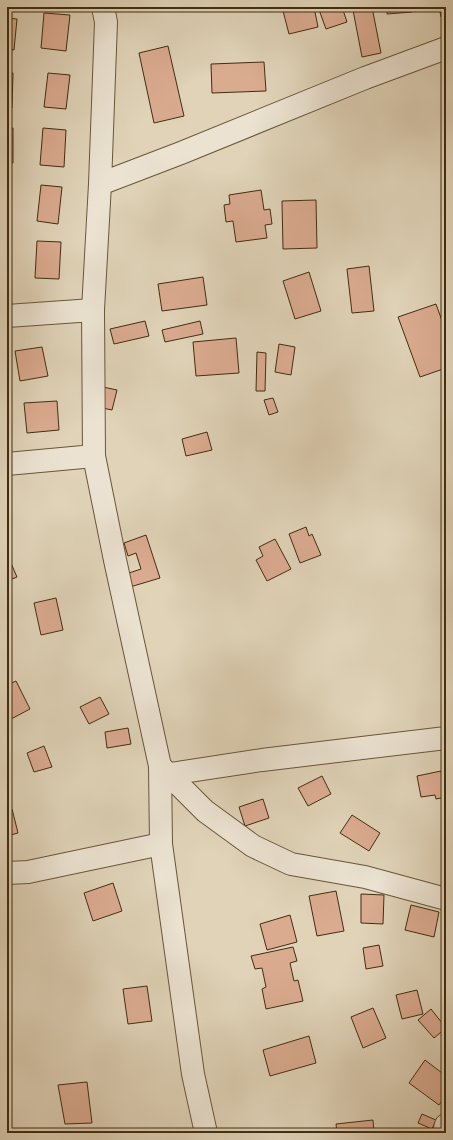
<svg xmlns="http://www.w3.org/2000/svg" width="453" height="1140" font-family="'IM FELL Great Primer',serif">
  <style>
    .building { fill: #dbab90; stroke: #412d0f }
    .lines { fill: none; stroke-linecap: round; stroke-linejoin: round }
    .minor-casing { stroke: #695639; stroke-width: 24 }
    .minor { stroke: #ebe2d1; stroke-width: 22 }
  </style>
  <rect width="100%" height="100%" fill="#e0d3b8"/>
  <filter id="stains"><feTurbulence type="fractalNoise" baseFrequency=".005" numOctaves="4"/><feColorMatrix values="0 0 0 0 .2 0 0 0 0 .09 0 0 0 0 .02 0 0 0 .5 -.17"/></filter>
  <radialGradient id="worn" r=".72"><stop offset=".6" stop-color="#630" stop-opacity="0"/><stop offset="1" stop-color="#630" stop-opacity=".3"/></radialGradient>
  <!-- building -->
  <path class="building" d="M282 7H314L318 27 289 34Z
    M318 7H342L347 22 326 29Z
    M372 7 381 53 362 57 353 10Z
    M387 7H412V12L387 14Z
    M439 7H446V16L441 17Z
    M44 13 70 15 66 51 41 48Z
    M7 18 17 19 14 50 7 49Z
    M168 46 184 116 154 123 139 53Z
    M264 62 266 91 212 93 211 64Z
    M7 72 13 73 12 108 7 107Z
    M48 73 70 75 66 109 44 107Z
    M7 128H13V163H7Z
    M43 128 66 130 64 167 40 165Z
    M7 185 10 186 9 221H7Z
    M41 185 62 187 58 224 37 221Z
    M261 190 264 210 270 209 272 224 265 225 267 238 236 242 233 221 226 222 224 205 230 204 229 195Z
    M316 200 317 248 283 249 282 201Z
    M37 241 61 242 59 279 35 278Z
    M7 243H9V276H7Z
    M369 266 374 311 352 313 347 269Z
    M309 272 321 311 295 319 283 281Z
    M203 277 207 305 162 311 158 284Z
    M436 304 446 332V368L420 377 398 317Z
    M145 321 149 336 114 344 110 329Z
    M200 321 203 334 165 342 162 330Z
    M236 338 239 373 196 376 193 342Z
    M279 344 295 347 291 375 275 372Z
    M42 347 48 376 20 381 15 351Z
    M257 352 266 353 265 391H256Z
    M103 387 117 390 112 410 98 407Z
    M273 398 278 412 269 415 264 400Z
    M57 401 59 430 27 433 24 403Z
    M207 432 212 450 186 456 182 439Z
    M306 527 309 536 312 534 321 555 300 563 289 534Z
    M146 535 160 578 130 587 126 574 141 569 136 553 128 556 124 543Z
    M275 539 291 569 267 581 256 560 263 556 259 547Z
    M7 554 17 577 7 581Z
    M56 598 63 630 41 635 34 603Z
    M16 681 30 709 11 719 7 707V685Z
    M100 697 109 714 89 724 80 707Z
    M128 728 131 744 107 748 105 732Z
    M44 746 52 767 34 772 27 753Z
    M441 771 446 797 436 799 435 795 421 797 417 776Z
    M322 776 331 794 308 806 298 788Z
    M263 799 269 818 245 826 239 807Z
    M12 809 18 833 7 836V810Z
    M352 815 380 833 369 851 340 833Z
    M113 883 122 911 93 921 84 893Z
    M336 891 344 931 317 936 309 896Z
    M361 894 384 895 383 924 361 923Z
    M411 905 439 912 434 937 405 930Z
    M290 915 297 942 267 950 260 924Z
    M379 945 383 966 366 969 363 948Z
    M293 947 297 961 290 963 294 981 298 980 303 1001 266 1009 262 989 266 987 262 968 255 969 251 956Z
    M147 986 152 1021 128 1024 123 989Z
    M417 990 423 1014 402 1019 396 995Z
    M373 1008 386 1038 363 1048 351 1017Z
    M431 1009 446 1028 434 1038 418 1020Z
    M309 1036 316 1063 270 1076 263 1050Z
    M425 1060 446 1076V1095L439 1105 409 1083Z
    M87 1082 92 1123 65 1124 58 1085Z
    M422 1114 436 1120 432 1129 418 1123Z
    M373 1120 374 1133H337L336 1124Z"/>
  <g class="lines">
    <defs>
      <path id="minor" d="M103 7 106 22 100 184 93 310 94 456 115 560 160 766 161 844 193 1074 206 1133
        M100 184 181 153 365 78 446 48
        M7 316 93 310
        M7 464 94 456
        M160 766 205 811 253 846 291 864 365 877 446 899
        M170 774 262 760 446 738
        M7 873 28 872 161 844
        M444 1133 446 1125"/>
    </defs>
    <!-- minor casing -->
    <use href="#minor" class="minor-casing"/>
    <!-- minor -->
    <use href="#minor" class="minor"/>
  </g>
  <!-- margin -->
  <rect width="453" height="1140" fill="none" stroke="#e0d3b8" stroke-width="24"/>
  <rect x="8" y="8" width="437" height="1124" fill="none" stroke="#412d0f" stroke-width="2"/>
  <rect x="12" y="12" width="429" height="1116" fill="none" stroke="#412d0f"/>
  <rect width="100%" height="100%" filter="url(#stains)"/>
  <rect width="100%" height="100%" fill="url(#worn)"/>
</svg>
